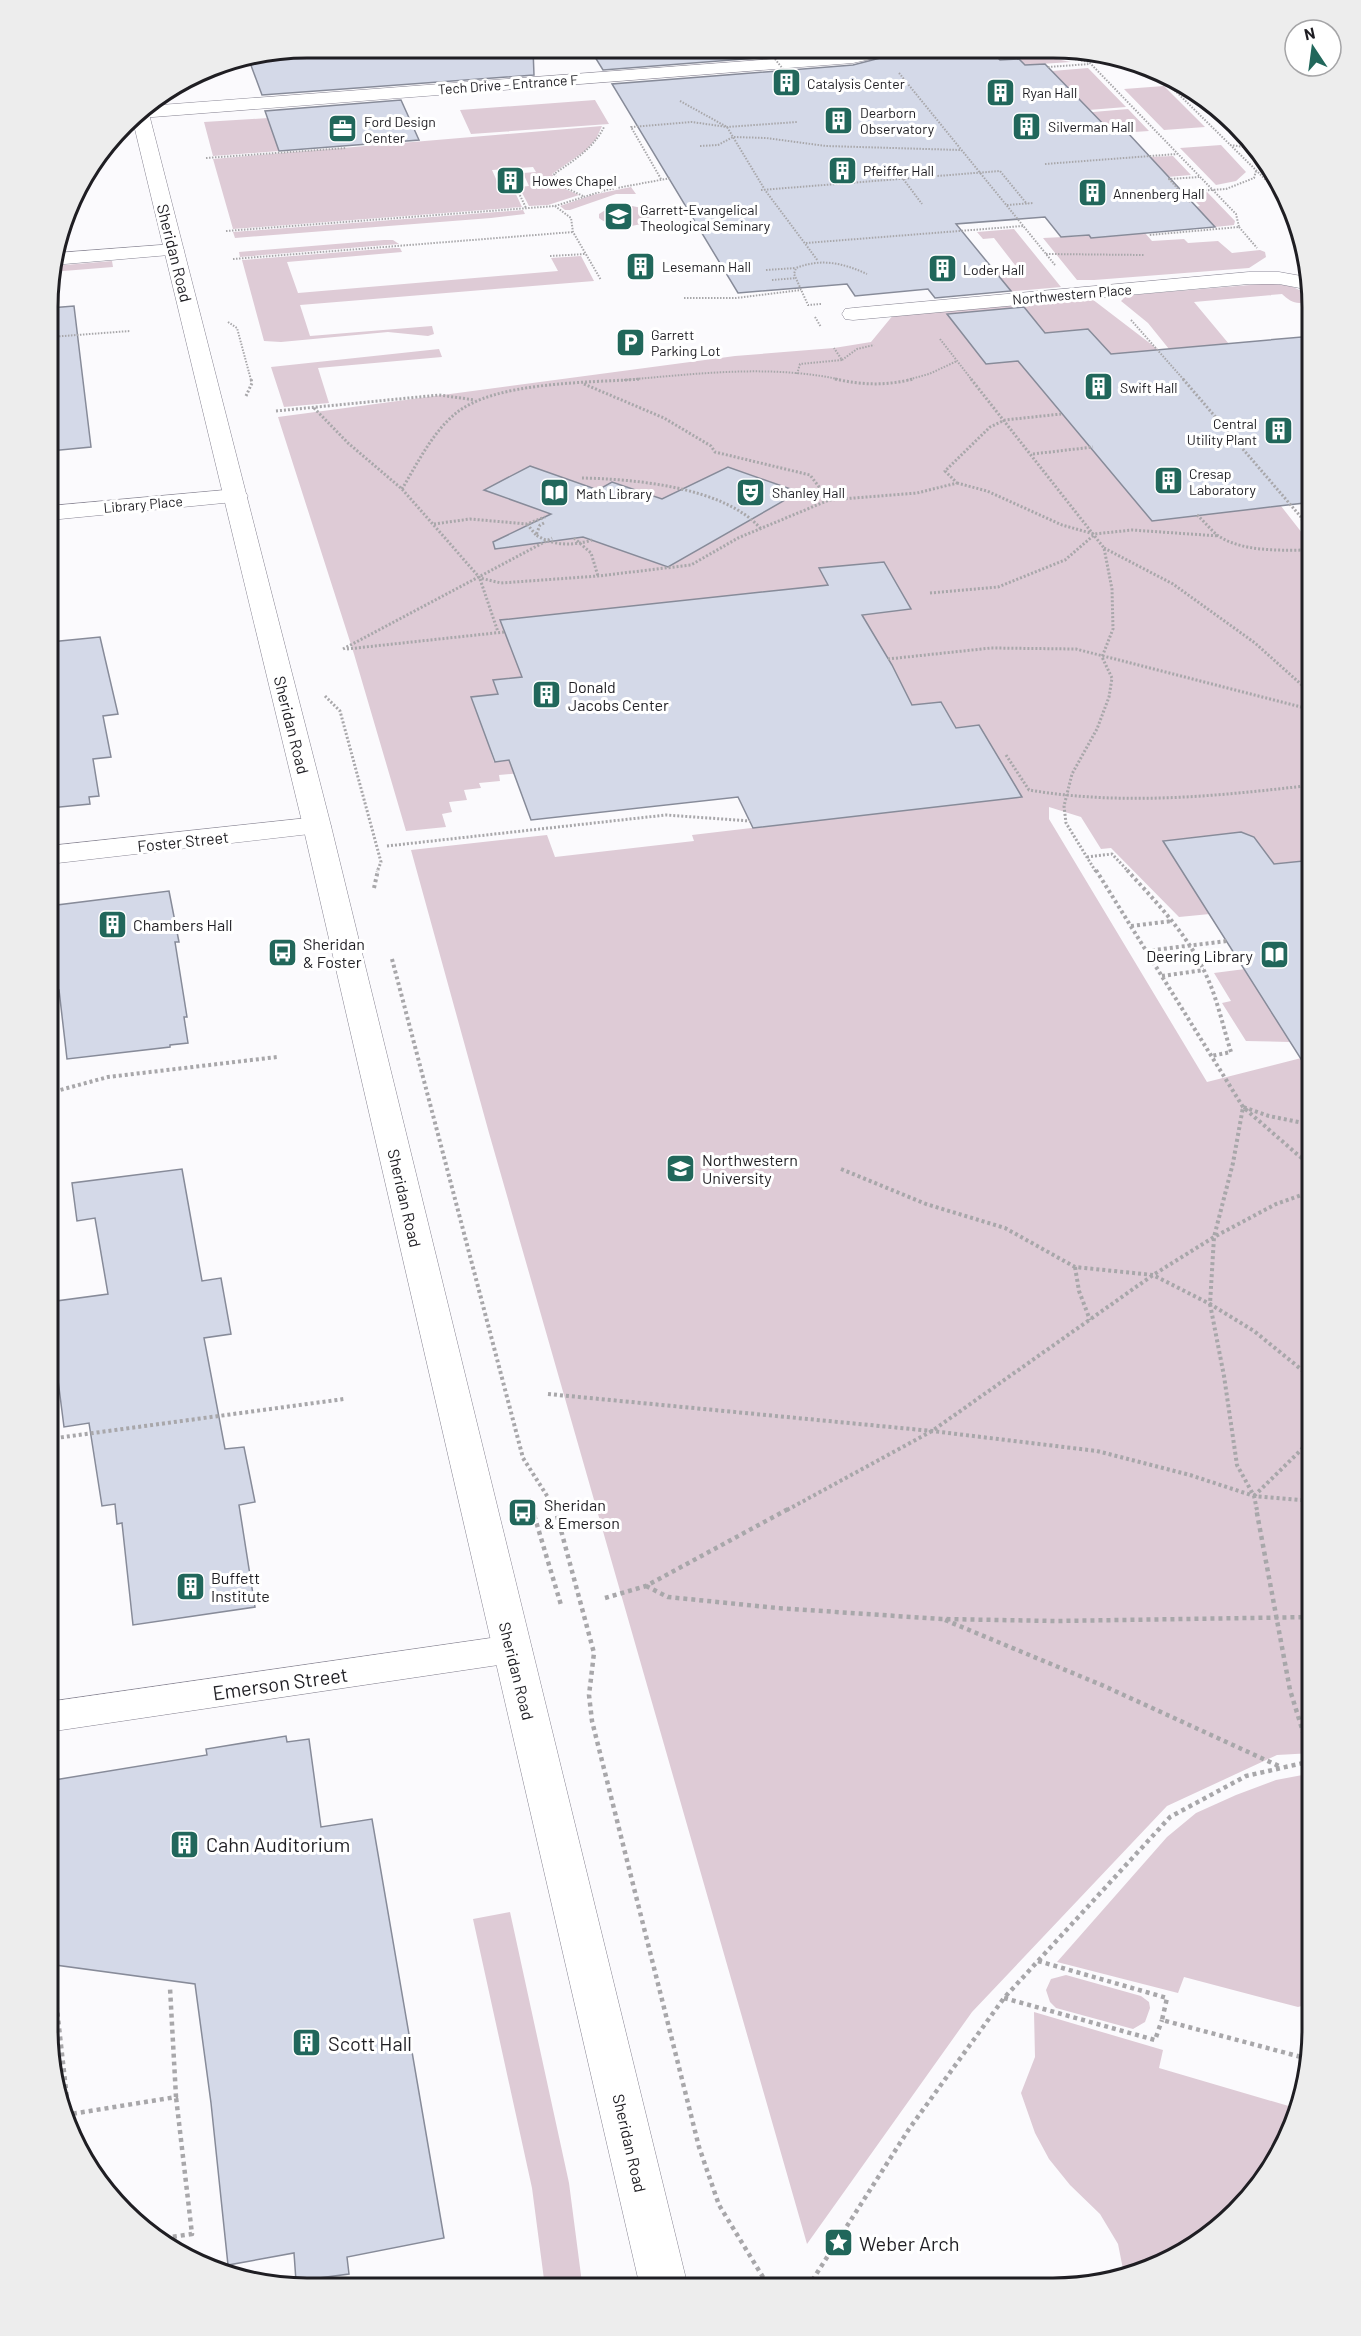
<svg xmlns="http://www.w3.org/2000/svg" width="1361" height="2336" font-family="Barlow,sans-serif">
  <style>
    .green { fill: #decbd6 }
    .building { fill: #d4d9e8; stroke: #878b99; stroke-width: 1.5 }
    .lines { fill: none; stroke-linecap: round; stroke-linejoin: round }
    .minor-casing { stroke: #878492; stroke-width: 1 }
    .major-casing { stroke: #878492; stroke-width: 1 }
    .path-far3 { stroke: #a8a7aa; stroke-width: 2; stroke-dasharray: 1.5 1.5; stroke-linecap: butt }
    .path-far2 { stroke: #a8a7aa; stroke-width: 3; stroke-dasharray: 2 2; stroke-linecap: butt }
    .path-far1 { stroke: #a8a7aa; stroke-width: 4; stroke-dasharray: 3 3; stroke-linecap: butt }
    .path { stroke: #a8a7aa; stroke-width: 4.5; stroke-dasharray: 4 4; stroke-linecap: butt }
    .minor { fill: #fff; fill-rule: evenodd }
    .major { fill: #fff; fill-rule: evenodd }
    .path-bridge { stroke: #a8a7aa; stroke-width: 2; stroke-dasharray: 1.5 1.5; stroke-linecap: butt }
    .labels { text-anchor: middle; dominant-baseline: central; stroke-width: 6; stroke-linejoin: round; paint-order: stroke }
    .far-poi-label { font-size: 14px; fill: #1f1e23; stroke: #fff; text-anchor: start }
    .far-street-label { font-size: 14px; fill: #1f1e23; stroke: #fff }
    .street-label { font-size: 16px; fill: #1f1e23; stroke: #fff }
    .poi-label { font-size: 16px; fill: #1f1e23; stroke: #fff; text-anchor: start }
    .near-street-label { font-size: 20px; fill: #1f1e23; stroke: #fff }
    .near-poi-label { font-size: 20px; fill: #1f1e23; stroke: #fff; text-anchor: start }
    .rim { fill: none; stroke: #1f1e23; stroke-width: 3 }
  </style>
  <rect width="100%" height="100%" fill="#fbfafd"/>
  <!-- green -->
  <path class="green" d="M970 50H1011L1071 62 1025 65 1019 59 1000 60 994 54 975 55Z
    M1088 68 1126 107 1076 111 1040 72Z
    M1164 86 1205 127 1164 130 1124 89Z
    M595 100 609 124 471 134 460 110Z
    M1128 109 1149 131 1090 135 1070 114Z
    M268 118 279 151 213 156 204 122Z
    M602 126 596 139 585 151 552 174 561 187 579 195 548 205 529 206 519 187 529 186 523 173 536 172 533 167 492 170 500 188H513L522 207 233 229 213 159Z
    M1221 145 1246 172 1236 181 1216 185 1180 148Z
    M1173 156 1191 175 1167 177 1149 157Z
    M631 187 636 194H616L570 210H565L560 206 592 195Z
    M1207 192 1235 221 1234 225 1215 227 1196 207 1200 206 1188 194Z
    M632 206 647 209 653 215 652 218C639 229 612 229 599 218V214L607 209Z
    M523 210 525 214 491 218 235 238 233 232Z
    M1014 229 1061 287 958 296 951 287 1004 282 994 271 1018 269 994 238 983 239 977 232Z
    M1145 233 1152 241 1184 239 1188 243 1218 241 1232 253 1260 250 1265 252 1266 257 1249 268 1094 280H1077L1043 238Z
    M384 240H393L399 244 240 257 239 252Z
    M394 248H400L402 252 287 262 298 293 558 271 551 258 581 256 594 281 300 305 310 336 432 326 434 334 428 336 388 332 281 342 264 341 242 260Z
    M112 261 113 267 51 272 53 266Z
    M1262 284C1279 284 1299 284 1309 299 1300 307 1290 302 1282 294L1194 302 1229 344 1169 349 1148 323 1121 301 1126 296 1141 294Z
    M1092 299 1160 351 1313 547V860L1274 864 1254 837 1241 832 1174 840 1167 848 1210 914 1179 917 1111 848 1101 849 1081 817 1049 807V819L1207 1082 1313 1055V1753L1277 1755 1167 1806 972 2012 807 2244 489 1133 411 850 547 835 555 857 694 841 692 835 1016 797 508 639 511 650 523 649 534 676 493 680 498 694 472 697 503 749 490 750 494 762 526 759 531 772 499 775 500 781 479 783 481 788 464 790 467 800 449 802 452 812 442 814 446 827 406 831 354 654 278 417 735 356 834 348 871 342 894 314Z
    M439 349 442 357 318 368 329 403 284 407 271 367Z
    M1245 969 1290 1042 1246 1041 1222 1003 1231 1001 1214 973Z
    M1313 1773 1312 2003 1298 2007 1184 1977 1178 1993 1057 1962 1167 1837 1196 1813 1236 1795 1276 1780Z
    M510 1912 569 2183 582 2283 545 2287 532 2188 473 1919Z
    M1066 1975 1141 1996 1149 2002 1150 2008 1145 2022 1133 2029 1056 2008 1050 2002 1046 1990 1051 1979Z
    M1034 2012 1163 2050 1159 2068 1292 2107 1282 2147 1260 2186 1212 2234 1153 2268 1124 2274 1118 2244 1100 2214 1070 2185 1049 2159 1035 2133 1021 2093 1035 2057Z"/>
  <!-- building -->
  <path class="building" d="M307 48 533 49 534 75 262 95 249 60Z
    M590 49H819L822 53 603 70Z
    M967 50 975 55 994 54 1000 60 1019 59 1025 65 1045 64 1112 133 1127 132 1215 227 1091 238 1089 235 1061 237 1045 217 956 224 1011 291 935 298 928 289 855 296 847 284 738 293 612 84 853 65 884 57Z
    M401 100 419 140 279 151 265 111Z
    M74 306 91 447 50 451V308Z
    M1024 307 1045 333 1088 329 1111 354 1313 336V502L1152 521 1018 361 986 364 947 314Z
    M530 466 598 490 612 482 662 499 728 467 799 492 668 567 583 537 495 549 493 542 551 514 484 490Z
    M884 562 911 609 862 615 892 665 912 705 941 702 956 728 979 725 1022 797 753 828 738 797 531 820 509 760 495 762 471 697 498 694 493 680 522 677 500 620 828 585 819 568Z
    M100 637 118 714 103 716 111 757 93 759 99 796 89 797 90 804 50 808V642Z
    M1241 832 1254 837 1274 864 1313 860V1078L1163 841Z
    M169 891 179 942H175L187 1017H184L188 1043 170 1045V1047L67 1059 59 990 49 988V906Z
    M182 1169 202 1281 221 1278 231 1334 204 1338 225 1449 244 1447 255 1502 239 1505 255 1607 133 1625 122 1523 117 1524 115 1504 102 1506 89 1423 64 1427 53 1341 49 1342V1302L108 1294 95 1218 77 1221 72 1183Z
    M286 1736 287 1742 309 1739 321 1827 372 1819 444 2238 347 2257 349 2274 296 2281 294 2253 228 2265 211 2103 195 1984 48 1964V1781L207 1755 206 1749Z"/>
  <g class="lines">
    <defs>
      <path id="minor" d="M866 50H888L880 57 853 63 140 118 133 116 147 106 853 53Z
        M174 244 181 246 184 250 181 254 53 265 57 253Z
        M1249 272H1279L1307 277 1310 290 1279 284H1249L853 320 845 319 842 314 845 309 853 308Z
        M236 489 244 491 248 496 244 501 50 520V506Z
        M317 817 327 820 331 826 327 832 49 864V846Z
        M512 1635 526 1639 532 1649 526 1659 512 1663 48 1732V1702Z"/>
      <path id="major" d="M147 106 331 826 688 2287H640L303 826 132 117Z"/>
    </defs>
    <!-- minor casing -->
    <use href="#minor" class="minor-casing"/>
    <!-- major casing -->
    <use href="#major" class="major-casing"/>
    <!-- path-far3 -->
    <path class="path-far3" d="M1028 50 1089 62 1236 214 1239 227 1149 235
      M1077 50 1088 62
      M1048 67 1090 64
      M1151 67 1267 181
      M899 73 1055 265
      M680 101 727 127 765 190 818 261
      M1230 145 1259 149
      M700 146 718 145 733 137 766 138 826 146 960 150
      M206 158 346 148
      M1045 164 1177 154
      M898 172 922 204
      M661 179 631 127 692 122 727 127 797 122
      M516 187 526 208
      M761 190 1000 171 1027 204
      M1181 192 1226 189 1254 178 1256 171
      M583 196 564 187 554 174C574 160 593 149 604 127
      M1190 202 1169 179 1199 177
      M1007 205 1033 203
      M555 206 571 218 573 232 601 280
      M1239 227 1257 248
      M226 231 555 206 606 190 671 178
      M806 243 1023 226
      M1046 254 1144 255
      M550 256 585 254
      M233 259 573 232
      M766 270 796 268
      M772 280 796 278
      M684 298H736L801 290
      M821 304 808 305 794 274 796 268C821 258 843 263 867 274
      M815 317 821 327
      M1131 320 1184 380
      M228 322 237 328 251 380
      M50 337 130 331
      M940 339 972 380
      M842 360 857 349 874 345
      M797 374 800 364 842 360 834 348
      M624 380C696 374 771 364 842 380
      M907 380 929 374 957 361"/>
    <!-- path-far2 -->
    <path class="path-far2" d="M835 379C862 385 886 386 913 379
      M971 379 1104 548 1112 589 1113 629 1102 657 1112 678 1109 697 1097 729 1072 774 1064 806 1066 823 1096 872
      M1183 379 1301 517 1313 544
      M584 384 664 418 711 446 715 452 810 475 829 500
      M246 396 252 383 251 379
      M314 408 348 443 402 489 480 578 501 583 598 576 691 565 738 538 829 500 917 493 957 483 945 471 990 427 1005 420 1061 414
      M276 411 439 395 475 400
      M1033 454 1093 447
      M582 478C634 479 725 487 761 529
      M957 483 987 491 1062 525 1094 534 1132 530 1219 536
      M402 489C417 464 432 433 455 414 494 381 589 383 641 379
      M1197 515C1204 521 1210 529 1217 535 1243 553 1283 550 1313 550
      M544 523 540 525 536 535C554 546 572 546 592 540
      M434 524 470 519 527 524 545 517
      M527 524 536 535
      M574 538 591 553 598 576
      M1104 548 1173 584 1255 643 1313 695
      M480 579 498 632
      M930 593 998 587 1065 560 1094 535
      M343 649 552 538
      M347 649 504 632
      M888 659 991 648 1076 649 1313 710
      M325 696 340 711 381 862 377 872
      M1006 755 1029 790C1124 806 1218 796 1313 785
      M387 846 666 815 750 821
      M1087 857 1112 854 1129 872"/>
    <!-- path-far1 -->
    <path class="path-far1" d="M1096 870 1243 1107 1313 1168
      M1127 870C1157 903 1189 936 1207 977 1218 1001 1223 1027 1231 1052L1211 1056
      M374 888 378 870
      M1131 926 1172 921
      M1146 951 1227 941
      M392 959 523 1458 556 1510
      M1162 976 1204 970
      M49 1093 108 1077 277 1057
      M841 1169 926 1204 1005 1228 1075 1267 1153 1275 1210 1304 1254 1331 1313 1379
      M1075 1267 1079 1291 1090 1320
      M548 1394 932 1431 1097 1451 1190 1475 1254 1496 1313 1501
      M49 1439 344 1399
      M1254 1496 1302 1449 1313 1425
      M529 1499 532 1510
      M787 1510 932 1431 1153 1275 1214 1237 1276 1204 1313 1191
      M1257 1510 1254 1496 1237 1465 1224 1376 1210 1304 1214 1237 1233 1163 1243 1107 1269 1116 1313 1125"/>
    <!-- path -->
    <path class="path" d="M532 1508 561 1605
      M555 1508 594 1653 589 1695 592 1721 699 2147 719 2205 769 2287
      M646 1586 668 1597 777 1608 941 1619 1056 1621 1313 1617
      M605 1598 646 1586 790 1508
      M945 1620 1104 1686 1281 1767
      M1038 1961 1167 1998 1162 2020 1305 2058
      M52 1965 71 2134
      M1004 1998 1155 2040 1162 2020
      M65 2115 176 2097 170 1988
      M157 2239 192 2234 176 2097
      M808 2287 909 2129 1004 1998 1170 1817 1246 1776 1312 1761 1290 1690 1256 1508"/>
    <!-- minor -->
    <use href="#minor" class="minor"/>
    <!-- major -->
    <use href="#major" class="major"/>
    <!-- path-bridge -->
    <path class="path-bridge" d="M775 59 783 69"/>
  </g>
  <!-- icons -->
  <defs>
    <symbol id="building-square" viewBox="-11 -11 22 22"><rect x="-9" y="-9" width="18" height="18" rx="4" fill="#21675b" stroke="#fff"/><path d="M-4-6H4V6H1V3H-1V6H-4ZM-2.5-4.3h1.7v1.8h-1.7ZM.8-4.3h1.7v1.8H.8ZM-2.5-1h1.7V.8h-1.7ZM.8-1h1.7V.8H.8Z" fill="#fff"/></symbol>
    <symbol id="office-square" viewBox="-11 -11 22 22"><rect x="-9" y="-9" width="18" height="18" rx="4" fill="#21675b" stroke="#fff"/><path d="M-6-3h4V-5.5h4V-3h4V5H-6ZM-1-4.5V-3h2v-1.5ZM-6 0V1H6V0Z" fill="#fff"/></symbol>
    <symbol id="university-square" viewBox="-11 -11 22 22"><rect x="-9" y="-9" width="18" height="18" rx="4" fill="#21675b" stroke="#fff"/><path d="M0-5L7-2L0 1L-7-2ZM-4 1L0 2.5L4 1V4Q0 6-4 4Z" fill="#fff"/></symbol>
    <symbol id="parking-square" viewBox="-11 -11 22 22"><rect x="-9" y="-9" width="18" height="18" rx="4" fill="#21675b" stroke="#fff"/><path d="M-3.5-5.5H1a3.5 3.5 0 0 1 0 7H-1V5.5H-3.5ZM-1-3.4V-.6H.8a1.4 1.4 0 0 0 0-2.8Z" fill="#fff"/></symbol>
    <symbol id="theatre-square" viewBox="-11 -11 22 22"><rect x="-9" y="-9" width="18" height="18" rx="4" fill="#21675b" stroke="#fff"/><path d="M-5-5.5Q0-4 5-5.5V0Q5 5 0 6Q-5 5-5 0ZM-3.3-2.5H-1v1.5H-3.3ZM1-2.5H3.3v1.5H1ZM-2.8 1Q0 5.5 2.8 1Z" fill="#fff"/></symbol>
    <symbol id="library-square" viewBox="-11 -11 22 22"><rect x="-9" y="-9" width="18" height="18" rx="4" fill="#21675b" stroke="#fff"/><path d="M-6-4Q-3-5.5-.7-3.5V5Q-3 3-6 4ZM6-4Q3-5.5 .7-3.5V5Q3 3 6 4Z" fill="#fff"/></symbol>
    <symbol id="bus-square" viewBox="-11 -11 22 22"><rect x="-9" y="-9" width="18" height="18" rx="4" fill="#21675b" stroke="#fff"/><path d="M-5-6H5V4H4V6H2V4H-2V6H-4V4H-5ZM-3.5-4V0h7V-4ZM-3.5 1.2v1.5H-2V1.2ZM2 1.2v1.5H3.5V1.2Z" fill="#fff"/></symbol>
    <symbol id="sight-square" viewBox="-11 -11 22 22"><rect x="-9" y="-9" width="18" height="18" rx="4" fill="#21675b" stroke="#fff"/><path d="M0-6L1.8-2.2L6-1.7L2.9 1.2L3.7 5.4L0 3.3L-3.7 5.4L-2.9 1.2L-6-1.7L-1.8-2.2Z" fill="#fff"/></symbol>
  </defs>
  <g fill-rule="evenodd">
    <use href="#building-square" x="770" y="66" width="33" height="33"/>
    <use href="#building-square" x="984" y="76" width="33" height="33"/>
    <use href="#building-square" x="822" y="104" width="33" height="33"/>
    <use href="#building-square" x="1010" y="110" width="33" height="33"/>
    <use href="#office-square" x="326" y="112" width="33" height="33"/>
    <use href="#building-square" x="826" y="154" width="33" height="33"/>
    <use href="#building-square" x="494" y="164" width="33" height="33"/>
    <use href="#building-square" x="1076" y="176" width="33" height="33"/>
    <use href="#university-square" x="602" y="200" width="33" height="33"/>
    <use href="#building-square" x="624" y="250" width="33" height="33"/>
    <use href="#building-square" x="926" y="252" width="33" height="33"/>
    <use href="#parking-square" x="614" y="326" width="33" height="33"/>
    <use href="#building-square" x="1082" y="370" width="33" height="33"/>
    <use href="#building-square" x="1262" y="414" width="33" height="33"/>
    <use href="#building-square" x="1152" y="464" width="33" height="33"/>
    <use href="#theatre-square" x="734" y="476" width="33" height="33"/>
    <use href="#library-square" x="538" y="476" width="33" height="33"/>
    <use href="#building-square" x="530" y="678" width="33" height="33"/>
    <use href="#building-square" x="96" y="908" width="33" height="33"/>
    <use href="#bus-square" x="266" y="936" width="33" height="33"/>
    <use href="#library-square" x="1258" y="938" width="33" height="33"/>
    <use href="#university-square" x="664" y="1152" width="33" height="33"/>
    <use href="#bus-square" x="506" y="1496" width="33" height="33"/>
    <use href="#building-square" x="174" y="1570" width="33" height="33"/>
    <use href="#building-square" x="168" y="1828" width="33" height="33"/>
    <use href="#building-square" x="290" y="2026" width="33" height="33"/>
    <use href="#sight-square" x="822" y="2226" width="33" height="33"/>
  </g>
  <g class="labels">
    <!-- far-poi labels -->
    <g class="far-poi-label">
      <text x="807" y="83">Catalysis Center</text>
      <text x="1022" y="92">Ryan Hall</text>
      <text x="860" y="112">Dearborn<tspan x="860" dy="16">Observatory</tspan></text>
      <text x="364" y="121">Ford Design<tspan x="364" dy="16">Center</tspan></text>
      <text x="1048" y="126">Silverman Hall</text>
      <text x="863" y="170">Pfeiffer Hall</text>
      <text x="532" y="180">Howes Chapel</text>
      <text x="1113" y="193">Annenberg Hall</text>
      <text x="640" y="209">Garrett-Evangelical<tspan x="640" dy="16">Theological Seminary</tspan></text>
      <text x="662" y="266">Lesemann Hall</text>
      <text x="963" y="269">Loder Hall</text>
      <text x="651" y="334">Garrett<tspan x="651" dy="16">Parking Lot</tspan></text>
      <text x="1120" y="387">Swift Hall</text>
      <text x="1257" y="423" text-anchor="end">Central<tspan x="1257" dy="16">Utility Plant</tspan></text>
      <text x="1189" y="473">Cresap<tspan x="1189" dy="16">Laboratory</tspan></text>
      <text x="772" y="492">Shanley Hall</text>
      <text x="576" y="493">Math Library</text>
    </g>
    <!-- far-street labels -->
    <g class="far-street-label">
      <text transform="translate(508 84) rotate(-4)">Tech Drive - Entrance F</text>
      <text transform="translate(1072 294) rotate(-5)">Northwestern Place</text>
      <text transform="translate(143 504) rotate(-5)">Library Place</text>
    </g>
    <!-- street labels -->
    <g class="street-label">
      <text transform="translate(175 253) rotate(76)">Sheridan Road</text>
      <text transform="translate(292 725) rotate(76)">Sheridan Road</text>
      <text transform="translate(183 841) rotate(-6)">Foster Street</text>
      <text transform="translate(405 1198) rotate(77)">Sheridan Road</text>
      <text transform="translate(517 1671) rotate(76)">Sheridan Road</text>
      <text transform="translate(630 2143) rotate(77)">Sheridan Road</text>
    </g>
    <!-- poi labels -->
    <g class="poi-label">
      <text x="568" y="686">Donald<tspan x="568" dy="18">Jacobs Center</tspan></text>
      <text x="133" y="924">Chambers Hall</text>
      <text x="303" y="943">Sheridan<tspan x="303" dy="18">&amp; Foster</tspan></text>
      <text x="1253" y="955" text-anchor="end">Deering Library</text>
      <text x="702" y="1159">Northwestern<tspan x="702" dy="18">University</tspan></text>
      <text x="544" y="1504">Sheridan<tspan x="544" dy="18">&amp; Emerson</tspan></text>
      <text x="211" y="1577">Buffett<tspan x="211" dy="18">Institute</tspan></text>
    </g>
    <!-- near-street labels -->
    <g class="near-street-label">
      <text transform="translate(280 1683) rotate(-8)">Emerson Street</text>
    </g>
    <!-- near-poi labels -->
    <g class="near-poi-label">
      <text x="206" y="1844">Cahn Auditorium</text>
      <text x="328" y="2043">Scott Hall</text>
      <text x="859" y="2243">Weber Arch</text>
    </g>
  </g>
  <!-- crop -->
  <path d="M0 0H1361V2336H0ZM307 58H1053A249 249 0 0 1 1302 307V2029A249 249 0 0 1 1053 2278H307A249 249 0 0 1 58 2029V307A249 249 0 0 1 307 58Z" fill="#ededed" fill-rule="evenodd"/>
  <path class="rim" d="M307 58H1053A249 249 0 0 1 1302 307V2029A249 249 0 0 1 1053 2278H307A249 249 0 0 1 58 2029V307A249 249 0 0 1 307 58Z"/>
  <!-- north arrow -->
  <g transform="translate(1313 48) rotate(347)"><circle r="28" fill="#ffffff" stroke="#a5a5a7" stroke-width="1.5"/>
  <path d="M0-4.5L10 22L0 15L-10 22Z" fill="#21675b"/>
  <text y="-9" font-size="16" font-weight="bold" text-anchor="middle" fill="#1f1e23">N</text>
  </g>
</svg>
